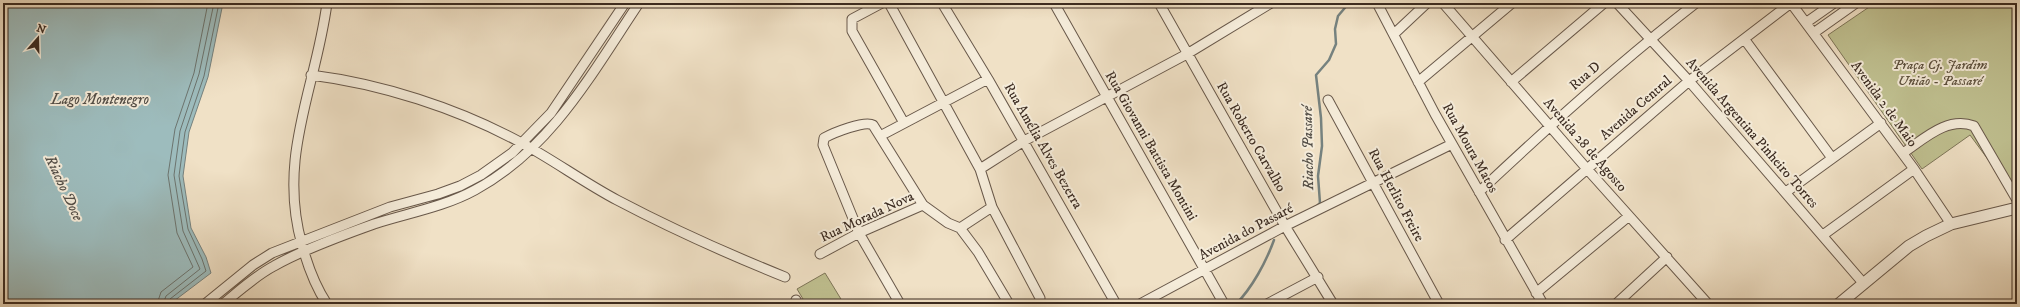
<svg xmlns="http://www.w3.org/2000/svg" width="2020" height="307" font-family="'IM FELL DW Pica',serif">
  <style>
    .green { fill: #c0c191; stroke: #7e7659 }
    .water { fill: #9dbcbd; stroke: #76827f }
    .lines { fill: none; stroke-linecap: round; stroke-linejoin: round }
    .shore { stroke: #6c746f; stroke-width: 1 }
    .stream { stroke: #76827f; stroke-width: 2.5 }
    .minor-casing { stroke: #68584a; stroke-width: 11 }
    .tertiary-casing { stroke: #68584a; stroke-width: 13 }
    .minor { stroke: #f5ecda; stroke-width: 9 }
    .tertiary { stroke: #f5ecda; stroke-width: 11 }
    .labels { text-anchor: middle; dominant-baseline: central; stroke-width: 4; stroke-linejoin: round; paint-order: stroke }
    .park-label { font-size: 14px; font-style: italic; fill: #5c503d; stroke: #f5ecda }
    .street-label { font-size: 14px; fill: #3b2b21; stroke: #f5ecda }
    .water-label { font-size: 15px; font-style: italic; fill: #544f48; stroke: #f5ecda }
  </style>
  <rect width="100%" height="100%" fill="#f0e1c6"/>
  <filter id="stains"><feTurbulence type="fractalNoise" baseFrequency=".005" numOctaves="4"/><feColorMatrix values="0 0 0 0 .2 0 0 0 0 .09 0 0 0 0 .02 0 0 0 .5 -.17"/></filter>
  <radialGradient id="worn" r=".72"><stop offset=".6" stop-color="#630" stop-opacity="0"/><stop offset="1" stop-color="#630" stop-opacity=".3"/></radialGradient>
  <!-- green -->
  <path class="green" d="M1875 3H2009L2017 15V199L1970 135 1922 169 1828 35Z
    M825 273 844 304H806L797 289Z"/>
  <!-- water -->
  <path class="water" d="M3 3H223L208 77 189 132 183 176 191 228 206 257 211 273 170 304H3Z"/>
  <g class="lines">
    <!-- shore -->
    <path class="shore" d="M157 304 161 292 193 267 177 233 168 175 175 129 194 73 208 3
      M163 304 166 296 200 269 183 231 174 175 180 131 199 74 214 3
      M168 304 170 299 206 271 202 259 188 229 179 176 185 132 204 76 219 3"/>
    <!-- stream -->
    <path class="stream" d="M1317 206 1320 203 1318 176 1322 146 1321 118 1316 75 1329 60 1336 44 1335 29 1338 16 1349 3
      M1236 304C1252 288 1266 262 1274 240"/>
    <defs>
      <path id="minor" d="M882 3 852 19V31L904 123
        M889 3 980 169 992 207 960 228
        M942 3 988 79 1116 304
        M1054 3 1224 304
        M1159 3 1285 226 1333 304
        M1377 3 1435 114 1543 304
        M1443 3 1587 169 1708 304
        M1617 3 1689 81 1864 284
        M1791 3 1914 169 1951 224
        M1807 22 1834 3
        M1815 32 1856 3
        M1394 34 1427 3
        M1745 40 1832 158
        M311 75C382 84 456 108 518 141 552 159 583 182 617 200 672 229 728 254 785 277
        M1418 82 1512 3
        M1511 82 1604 3
        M1328 100 1439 304
        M880 136 988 79
        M1903 153C1924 139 1947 116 1974 126L2017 200
        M980 169 1024 141 1187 54 1271 3
        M1479 192C1549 126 1620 62 1696 3
        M1786 192 1881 123
        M992 207 1040 298
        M960 228 978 252 1009 304
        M1823 235 1914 169
        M1505 240 1689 81 1791 3
        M820 254 859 233 923 205
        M1536 293 1629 216
        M796 300 798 304
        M205 304 253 265 272 253 390 207 438 194 460 186 481 175 512 153 551 113 625 3
        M223 304C239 291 255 276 274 266 302 250 343 235 374 224 408 213 444 207 475 190 551 149 592 73 639 3
        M327 304C315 286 308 267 302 245 277 156 316 88 327 3
        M900 304 859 233 823 145 824 138C833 133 865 120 873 125L923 205 948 223 960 228
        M1140 304 1285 226 1452 144
        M1267 304 1318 277
        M1616 304 1667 257"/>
      <path id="tertiary" d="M1839 304 1909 246 1926 236 1951 224 2017 208"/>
    </defs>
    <!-- minor casing -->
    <use href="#minor" class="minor-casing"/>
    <!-- tertiary casing -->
    <use href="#tertiary" class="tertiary-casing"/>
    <!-- minor -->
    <use href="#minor" class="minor"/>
    <!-- tertiary -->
    <use href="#tertiary" class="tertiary"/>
  </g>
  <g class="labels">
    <!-- park labels -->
    <g class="park-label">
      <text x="1940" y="65">Praça Cj. Jardim<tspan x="1940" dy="16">União - Passaré</tspan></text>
    </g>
    <!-- street labels -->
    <g class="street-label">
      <text transform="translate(1585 76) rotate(-41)">Rua D</text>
      <text transform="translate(1884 104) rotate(54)">Avenida 2 de Maio</text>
      <text transform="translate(1636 108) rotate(-41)">Avenida Central</text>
      <text transform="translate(1752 133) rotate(49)">Avenida Argentina Pinheiro Torres</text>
      <text transform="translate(1251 137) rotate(60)">Rua Roberto Carvalho</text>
      <text transform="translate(1585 145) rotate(49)">Avenida 28 de Agosto</text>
      <text transform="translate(1043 146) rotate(60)">Rua Amélia Alves Bezerra</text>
      <text transform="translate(1151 146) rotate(60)">Rua Giovanni Battista Montini</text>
      <text transform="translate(1470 148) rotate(61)">Rua Moura Matos</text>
      <text transform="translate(1396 195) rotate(62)">Rua Herlito Freire</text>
      <text transform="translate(867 217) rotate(-25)">Rua Morada Nova</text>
      <text transform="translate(1246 232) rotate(-28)">Avenida do Passaré</text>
    </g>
    <!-- water labels -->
    <g class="water-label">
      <text x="100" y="99">Lago Montenegro</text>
      <text transform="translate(1308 148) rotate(-91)">Riacho Passaré</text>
      <text transform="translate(64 188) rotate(65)">Riacho Doce</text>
    </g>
  </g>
  <!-- margin -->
  <rect width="2020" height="307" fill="none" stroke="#f0e1c6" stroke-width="16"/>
  <rect x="4" y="4" width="2012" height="299" fill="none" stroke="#3b2b21" stroke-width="2"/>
  <rect x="8" y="8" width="2004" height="291" fill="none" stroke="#3b2b21"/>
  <!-- north arrow -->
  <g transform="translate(38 38) rotate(20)" stroke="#f5ecda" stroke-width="3" paint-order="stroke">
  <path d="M0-3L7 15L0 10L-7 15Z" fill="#3b2b21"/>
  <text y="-6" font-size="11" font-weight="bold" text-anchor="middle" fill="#3b2b21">N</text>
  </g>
  <rect width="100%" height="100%" filter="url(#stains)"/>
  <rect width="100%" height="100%" fill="url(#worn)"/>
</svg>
